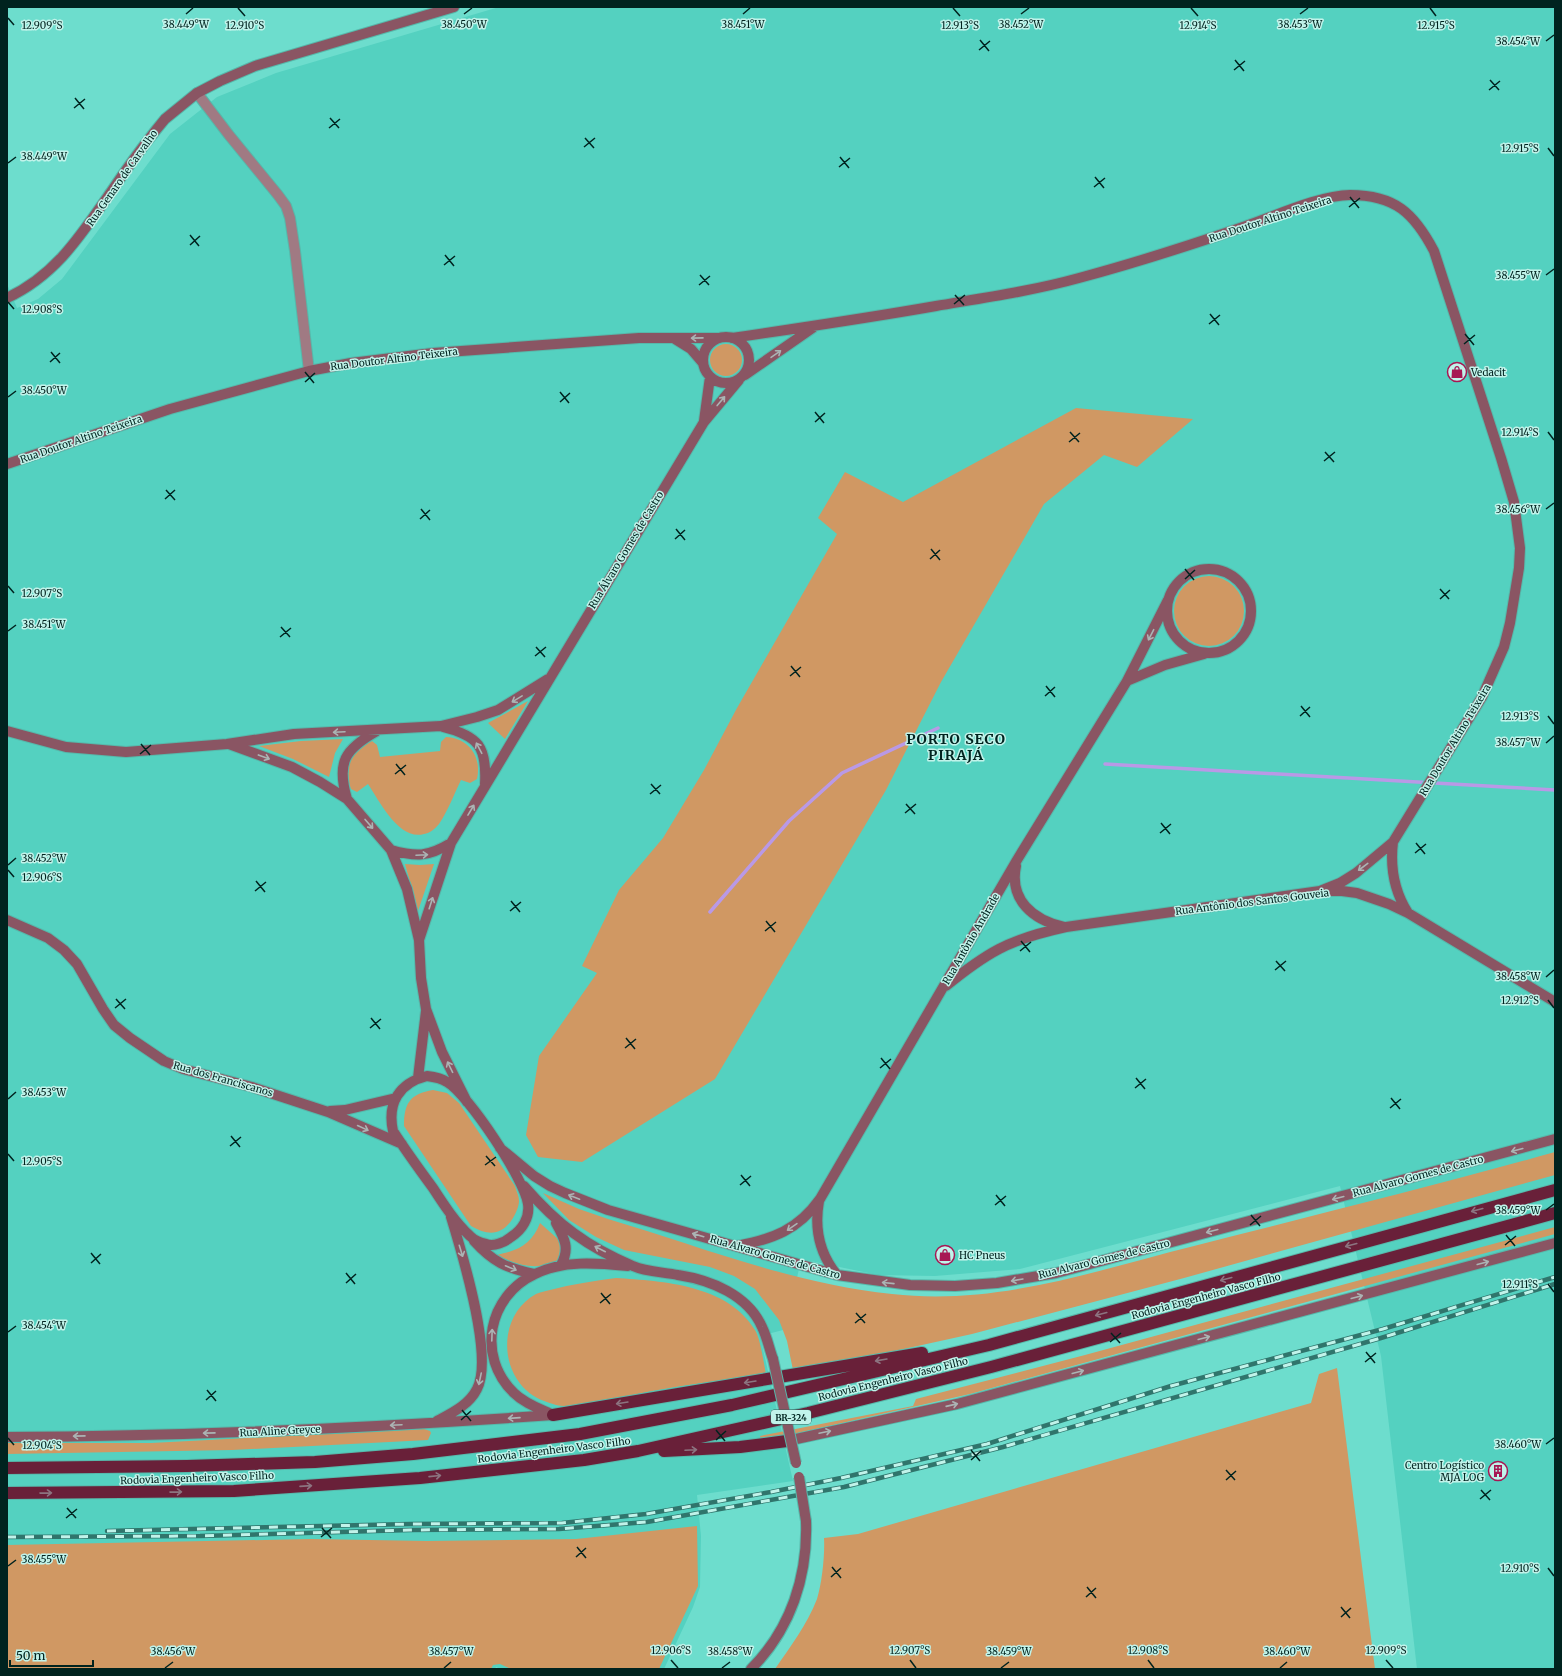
<svg xmlns="http://www.w3.org/2000/svg" width="1562" height="1676" font-family="Merriweather,serif">
  <style>
    .built { fill: #54d1c0 }
    .green { fill: #d09863 }
    .lines { fill: none; stroke-linecap: round; stroke-linejoin: round }
    .stream { stroke: #b999e6; stroke-width: 3.5 }
    .street-casing { stroke: #57b8aa; stroke-width: 12 }
    .secondary-casing { stroke: #57b8aa; stroke-width: 12 }
    .highway-casing { stroke: #57b8aa; stroke-width: 14 }
    .street { stroke: #a07a83; stroke-width: 10 }
    .secondary { stroke: #8a5563; stroke-width: 10 }
    .highway { stroke: #692039; stroke-width: 12 }
    .rail-casing { stroke: #30756c; stroke-width: 4.5 }
    .rail { stroke: #c1f3ea; stroke-width: 3; stroke-dasharray: 9; stroke-linecap: butt }
    .secondary-bridge-casing { stroke: #57b8aa; stroke-width: 12; stroke-linecap: butt }
    .secondary-bridge { stroke: #8a5563; stroke-width: 10 }
    .oneway { stroke: #abb4b4 }
    .oneway2 { stroke: #8c7480 }
    .ticks { fill: none; stroke: #00231f; stroke-width: 1.5 }
    .labels { text-anchor: middle; dominant-baseline: central; stroke-width: 3; stroke-linejoin: round; paint-order: stroke }
    .shield { fill: #c1f3ea; stroke: #3a615c; stroke-width: 1 }
    .shield-label { font-size: 9px; font-weight: bold; fill: #00231f }
    .street-label { font-size: 10px; fill: #00231f; stroke: #c1f3ea }
    .poi-label { font-size: 10px; fill: #00231f; stroke: #c1f3ea; text-anchor: start }
    .district-label { font-size: 14px; font-weight: bold; letter-spacing: 1px; fill: #00231f; stroke: #c1f3ea }
    .ticks-label { font-size: 10px; text-anchor: middle; fill: #00231f; stroke: #c1f3ea; stroke-width: 3; stroke-linejoin: round; paint-order: stroke }
  </style>
  <rect width="100%" height="100%" fill="#6dddcd"/>
  <!-- built -->
  <path class="built" d="M499 7H1555V1669H1417L1381 1356 1340 1186 1020 1269 935 1276 878 1275 801 1259 792 1302 783 1330 760 1336 793 1481 697 1495 701 1536 700 1587 693 1607 664 1669H501L496 1667 495 1669H7V284L17 308 38 299 62 279 170 134 217 97 276 73Z"/>
  <!-- green -->
  <path class="green" d="M710 360a16 16 0 1 1 32 0a16 16 0 1 1-32 0Z
    M1076 408 1193 419 1137 467 1104 455 1044 504 941 682 886 790 715 1079 582 1162 538 1157 526 1135 539 1056 597 973 582 966 619 890 663 838 704 770 737 708 837 534 818 518 845 472 903 502Z
    M1174 611a35 35 0 1 1 70 0a35 35 0 1 1-70 0Z
    M528 701 505 739 488 723Z
    M446 737C469 738 482 757 477 779L470 783 461 780C454 794 448 811 439 824 435 829 430 833 424 834 399 841 380 802 368 784L357 792 351 789C343 769 351 749 372 741L377 745 380 757 440 751 441 742Z
    M343 739 335 753 329 777 293 759 259 746 301 741Z
    M405 864 420 865 434 864 418 911Z
    M433 1090 447 1093 459 1103 515 1186C516 1190 519 1196 519 1201 519 1206 516 1213 513 1218 502 1236 488 1236 471 1226L404 1126C404 1103 410 1094 433 1090Z
    M1555 1152V1175L1184 1278 972 1334 872 1356 793 1370 787 1341 779 1320 755 1289 734 1276 710 1267 624 1250 596 1237 569 1220 543 1193 579 1209 608 1219C702 1247 794 1284 892 1294 997 1306 1094 1271 1194 1246 1315 1215 1435 1186 1555 1152Z
    M540 1223 559 1240 563 1256C544 1273 517 1266 496 1255 518 1251 532 1244 540 1223Z
    M1555 1227V1234L970 1394 780 1437 761 1439 760 1436 913 1406 916 1399 1085 1355Z
    M616 1278C663 1281 728 1285 755 1330 760 1337 764 1364 766 1374 728 1380 690 1384 652 1391 629 1395 577 1410 556 1405 546 1402 534 1398 526 1390 498 1364 501 1313 536 1294 540 1292 546 1291 550 1290 572 1284 594 1281 616 1278Z
    M1337 1368 1375 1669H775C790 1647 807 1625 817 1599 822 1583 825 1555 824 1538L858 1534 1311 1403 1319 1374Z
    M424 1429 430 1431 431 1433 428 1440 232 1450 7 1454V1443H151Z
    M697 1526 698 1586 659 1669H511L500 1664 493 1665 491 1669H7V1545L311 1539 427 1541 576 1539Z"/>
  <g class="lines">
    <!-- stream -->
    <path class="stream" d="M1105 764 1555 790
      M710 912 789 821 842 773 938 728"/>
    <defs>
      <path id="street" d="M197 93 229 135 278 195 286 206 290 218 295 251 309 371"/>
      <path id="secondary" d="M7 298C56 275 81 235 111 192 125 171 140 150 156 130L165 119 197 93 220 81 255 66 454 7
        M703 360a23 23 0 1 1 46 0a23 23 0 1 1-46 0Z
        M732 338C800 328 868 318 936 306 983 298 1032 291 1079 278 1135 263 1191 245 1246 226 1275 216 1321 195 1350 195 1395 195 1414 213 1434 251L1501 458 1514 502 1520 548 1519 568 1510 623 1504 647 1482 697 1393 842 1356 873 1340 883 1320 891
        M675 339 691 349 703 363
        M745 375 814 327
        M704 421 710 377
        M7 464 170 409 309 371 351 363 433 353 639 338H719
        M1167 611a42 42 0 1 1 84 0a42 42 0 1 1-84 0Z
        M1127 681 1165 665 1204 654
        M443 727C479 736 487 747 485 784
        M7 731 66 747 126 752 227 744 294 734 441 726 477 717 498 710 548 679
        M229 744 292 767 320 782 347 799 391 850 407 889 419 940 421 978 426 1009 442 1052 467 1102
        M347 799C336 762 345 749 377 731
        M1393 842C1390 867 1394 891 1408 913
        M391 850C416 857 428 857 451 843
        M1016 866C1009 900 1033 920 1064 927
        M7 920 48 938 64 950 77 964 103 1009 114 1025 130 1038 164 1061 183 1069 252 1087 328 1112 402 1144
        M419 940 451 843 704 422 739 380
        M946 986C963 972 980 959 999 949 1020 938 1043 932 1066 927L1320 891H1342L1357 893 1389 904 1408 913 1555 1002
        M427 1076C435 1077 441 1078 447 1082 468 1094 525 1180 528 1204 530 1218 522 1230 511 1237 505 1242 494 1247 486 1244 481 1243 474 1240 470 1236 455 1222 444 1205 433 1188 419 1169 406 1151 393 1131 387 1103 399 1083 427 1076Z
        M418 1078 426 1011
        M330 1111 345 1110 396 1098
        M500 1148 534 1176 550 1186 565 1193 608 1210 837 1275 910 1285 955 1286 997 1283 1056 1273 1555 1139
        M524 1186C557 1224 587 1247 633 1266 646 1272 664 1272 678 1275 711 1280 748 1295 762 1327 767 1337 769 1348 773 1359
        M819 1201C814 1229 819 1253 837 1275
        M556 1223C565 1239 570 1249 561 1265
        M474 1241C493 1262 506 1268 534 1274
        M737 1246C773 1239 798 1230 820 1199L1017 860 1127 681 1168 600
        M551 1414C538 1408 524 1403 514 1393 476 1356 488 1296 535 1274 563 1260 597 1263 628 1266
        M437 1421C452 1413 469 1405 477 1389 494 1357 462 1253 451 1217
        M7 1437C189 1436 371 1428 553 1415
        M787 1441 957 1404 1555 1243
        M751 1669C791 1629 808 1576 806 1521"/>
      <path id="highway" d="M553 1415 922 1353
        M664 1451 740 1447 787 1441
        M7 1468 187 1466 315 1462 413 1454 580 1434 732 1405 989 1345 1555 1190
        M7 1493 234 1491 420 1478 584 1460 638 1451 808 1413 991 1367 1555 1213"/>
    </defs>
    <!-- street casing -->
    <use href="#street" class="street-casing"/>
    <!-- secondary casing -->
    <use href="#secondary" class="secondary-casing"/>
    <!-- highway casing -->
    <use href="#highway" class="highway-casing"/>
    <!-- street -->
    <use href="#street" class="street"/>
    <!-- secondary -->
    <use href="#secondary" class="secondary"/>
    <!-- highway -->
    <use href="#highway" class="highway"/>
    <defs>
      <path id="rail" d="M107 1531 410 1524 562 1523 646 1514 771 1492 841 1478 987 1444 1171 1386 1383 1329 1555 1277
        M7 1537 200 1536 410 1530 559 1529 647 1522 844 1487 1003 1447 1381 1338 1555 1284"/>
    </defs>
    <!-- rail casing -->
    <use href="#rail" class="rail-casing"/>
    <!-- rail -->
    <use href="#rail" class="rail"/>
    <defs>
      <path id="secondary-bridge" d="M773 1359 796 1463
        M799 1477 806 1521"/>
    </defs>
    <!-- secondary-bridge casing -->
    <use href="#secondary-bridge" class="secondary-bridge-casing"/>
    <!-- secondary-bridge -->
    <use href="#secondary-bridge" class="secondary-bridge"/>
  </g>
  <!-- one-way arrows -->
  <defs><path id="oneway-shaft" d="M-6 0H5M1.5-3L5.5 0L1.5 3" fill="none" stroke-width="1.6" stroke-linecap="round" stroke-linejoin="round"/></defs>
  <g class="oneway">
    <use href="#oneway-shaft" transform="translate(697 338) rotate(179)"/>
    <use href="#oneway-shaft" transform="translate(776 354) rotate(-35)"/>
    <use href="#oneway-shaft" transform="translate(721 401) rotate(-50)"/>
    <use href="#oneway-shaft" transform="translate(1151 635) rotate(117)"/>
    <use href="#oneway-shaft" transform="translate(517 699) rotate(149)"/>
    <use href="#oneway-shaft" transform="translate(339 732) rotate(177)"/>
    <use href="#oneway-shaft" transform="translate(479 748) rotate(-118)"/>
    <use href="#oneway-shaft" transform="translate(264 757) rotate(20)"/>
    <use href="#oneway-shaft" transform="translate(471 810) rotate(-59)"/>
    <use href="#oneway-shaft" transform="translate(369 824) rotate(49)"/>
    <use href="#oneway-shaft" transform="translate(422 855) rotate(-3)"/>
    <use href="#oneway-shaft" transform="translate(1363 867) rotate(143)"/>
    <use href="#oneway-shaft" transform="translate(431 903) rotate(-72)"/>
    <use href="#oneway-shaft" transform="translate(450 1067) rotate(-116)"/>
    <use href="#oneway-shaft" transform="translate(363 1128) rotate(25)"/>
    <use href="#oneway-shaft" transform="translate(1517 1150) rotate(165)"/>
    <use href="#oneway-shaft" transform="translate(574 1197) rotate(-159)"/>
    <use href="#oneway-shaft" transform="translate(1338 1198) rotate(165)"/>
    <use href="#oneway-shaft" transform="translate(792 1227) rotate(145)"/>
    <use href="#oneway-shaft" transform="translate(1212 1231) rotate(165)"/>
    <use href="#oneway-shaft" transform="translate(698 1235) rotate(-164)"/>
    <use href="#oneway-shaft" transform="translate(600 1249) rotate(-153)"/>
    <use href="#oneway-shaft" transform="translate(461 1251) rotate(73)"/>
    <use href="#oneway-shaft" transform="translate(1483 1263) rotate(-15)"/>
    <use href="#oneway-shaft" transform="translate(511 1268) rotate(22)"/>
    <use href="#oneway-shaft" transform="translate(1017 1280) rotate(170)"/>
    <use href="#oneway-shaft" transform="translate(888 1283) rotate(-174)"/>
    <use href="#oneway-shaft" transform="translate(1357 1297) rotate(-15)"/>
    <use href="#oneway-shaft" transform="translate(492 1335) rotate(-88)"/>
    <use href="#oneway-shaft" transform="translate(1204 1338) rotate(-15)"/>
    <use href="#oneway-shaft" transform="translate(1078 1372) rotate(-15)"/>
    <use href="#oneway-shaft" transform="translate(480 1379) rotate(102)"/>
    <use href="#oneway-shaft" transform="translate(952 1405) rotate(-13)"/>
    <use href="#oneway-shaft" transform="translate(514 1418) rotate(176)"/>
    <use href="#oneway-shaft" transform="translate(396 1425) rotate(177)"/>
    <use href="#oneway-shaft" transform="translate(825 1432) rotate(-12)"/>
    <use href="#oneway-shaft" transform="translate(209 1433) rotate(179)"/>
    <use href="#oneway-shaft" transform="translate(79 1436) rotate(179)"/>
  </g>
  <g class="oneway2">
    <use href="#oneway-shaft" transform="translate(1477 1210) rotate(165)"/>
    <use href="#oneway-shaft" transform="translate(1351 1245) rotate(165)"/>
    <use href="#oneway-shaft" transform="translate(1226 1279) rotate(165)"/>
    <use href="#oneway-shaft" transform="translate(1101 1314) rotate(165)"/>
    <use href="#oneway-shaft" transform="translate(881 1360) rotate(170)"/>
    <use href="#oneway-shaft" transform="translate(750 1382) rotate(171)"/>
    <use href="#oneway-shaft" transform="translate(622 1403) rotate(171)"/>
    <use href="#oneway-shaft" transform="translate(691 1450) rotate(-3)"/>
    <use href="#oneway-shaft" transform="translate(435 1476) rotate(-6)"/>
    <use href="#oneway-shaft" transform="translate(306 1486) rotate(-4)"/>
    <use href="#oneway-shaft" transform="translate(176 1492) rotate(-1)"/>
    <use href="#oneway-shaft" transform="translate(46 1493) rotate(-1)"/>
  </g>
  <!-- ticks -->
  <path class="ticks" d="M238 8 245 16M953 8 960 16M1191 8 1198 16M1430 8 1436 16M186 14 193 8M464 14 472 8M743 14 750 8M1021 14 1029 8M1300 14 1308 8M8 18 14 25M980 40 989 51M1546 41 1554 35M979 50 990 41M1235 60 1244 71M1234 70 1245 61M1490 80 1499 90M1489 90 1500 81M75 98 84 109M74 108 85 99M330 118 339 128M329 128 340 119M585 138 594 148M584 147 595 138M1548 148 1554 156M840 157 849 168M8 163 16 157M839 167 850 158M1095 177 1104 188M1094 187 1105 178M1350 197 1359 208M1349 207 1360 198M190 235 199 246M190 245 200 236M445 255 454 266M444 265 455 256M700 275 709 285M1546 275 1554 269M699 285 710 276M955 295 964 305M8 302 14 309M954 304 965 295M1210 314 1219 325M1209 324 1220 315M1465 334 1474 345M1464 344 1475 335M51 352 60 363M50 362 60 353M305 372 314 383M305 382 315 373M560 392 569 403M8 397 16 391M560 402 570 393M815 412 824 423M815 422 825 413M1070 432 1079 442M1548 432 1554 440M1069 442 1080 433M1325 452 1334 462M1324 461 1335 452M166 490 175 500M165 499 175 490M421 509 430 520M1546 509 1554 503M420 519 430 510M676 529 685 540M675 539 685 530M931 549 940 560M930 559 940 550M1185 569 1194 580M1185 579 1195 570M8 586 14 593M1440 589 1449 599M1440 599 1450 590M281 627 290 637M8 631 16 625M280 637 291 628M536 647 545 657M535 656 546 647M791 666 800 677M790 676 801 667M1046 686 1055 697M1045 696 1055 687M1301 706 1310 717M1300 716 1310 707M1548 716 1554 724M1546 743 1554 736M141 744 150 755M140 754 151 745M396 764 405 775M395 774 406 765M651 784 660 794M650 794 661 785M906 804 915 814M905 813 916 804M1161 823 1170 834M1160 833 1171 824M1416 843 1425 854M1415 853 1426 844M8 865 16 858M8 870 14 877M256 881 265 892M255 891 266 882M511 901 520 912M510 911 521 902M766 921 775 932M765 931 776 922M1021 941 1030 952M1020 951 1031 942M1276 961 1285 971M1275 970 1286 961M1546 977 1554 970M116 999 125 1009M1548 1000 1554 1008M115 1008 126 999M371 1018 380 1029M370 1028 381 1019M626 1038 635 1049M625 1048 636 1039M881 1058 890 1069M880 1068 891 1059M1136 1078 1145 1089M1135 1088 1146 1079M1391 1098 1400 1109M8 1099 16 1092M1390 1108 1401 1099M231 1136 240 1147M230 1146 241 1137M8 1154 14 1161M486 1156 495 1166M485 1165 496 1157M741 1175 750 1186M740 1185 751 1176M996 1195 1005 1206M995 1205 1006 1196M1546 1210 1554 1204M1251 1215 1260 1226M1250 1225 1261 1216M1506 1235 1515 1246M1505 1245 1516 1236M91 1253 100 1264M91 1263 101 1254M346 1273 355 1284M346 1283 356 1274M1548 1284 1554 1292M601 1293 610 1304M600 1303 611 1294M856 1313 865 1323M855 1323 866 1314M8 1332 16 1326M1111 1333 1120 1343M1110 1342 1121 1333M1366 1352 1375 1363M1365 1362 1376 1353M207 1390 216 1401M206 1400 216 1391M462 1410 471 1421M461 1420 471 1411M716 1430 725 1441M8 1438 14 1445M716 1440 726 1431M1546 1444 1554 1438M971 1450 980 1461M971 1460 981 1451M1226 1470 1235 1480M1226 1480 1236 1471M1481 1490 1490 1500M1480 1499 1491 1490M67 1508 76 1518M66 1518 77 1509M322 1528 331 1538M321 1537 332 1528M577 1547 586 1558M576 1557 586 1548M8 1566 16 1560M832 1567 841 1578M1548 1568 1554 1576M831 1577 841 1568M1087 1587 1096 1598M1086 1597 1096 1588M1341 1607 1350 1618M1341 1617 1351 1608M671 1660 678 1668M910 1660 916 1668M1148 1660 1154 1668M1386 1660 1393 1668M165 1668 173 1662M444 1668 451 1662M722 1668 730 1662M1001 1668 1009 1662M1280 1668 1287 1662"/>
  <!-- icons -->
  <defs>
    <symbol id="shop-ring" viewBox="-11 -11 22 22"><circle r="9.5" fill="#c1f3ea" stroke="#a71653" stroke-width="1.5"/><path d="M-5-2.5h2.3a2.7 3.5 0 0 1 5.4 0H5L5.5 6h-11ZM-1.5-2.5h3a1.5 2.3 0 0 0-3 0Z" fill="#a71653"/></symbol>
    <symbol id="building-ring" viewBox="-11 -11 22 22"><circle r="9.5" fill="#c1f3ea" stroke="#a71653" stroke-width="1.5"/><path d="M-4-6H4V6H1V3H-1V6H-4ZM-2.5-4.3h1.7v1.8h-1.7ZM.8-4.3h1.7v1.8H.8ZM-2.5-1h1.7V.8h-1.7ZM.8-1h1.7V.8H.8Z" fill="#a71653"/></symbol>
  </defs>
  <g fill-rule="evenodd">
    <use href="#shop-ring" x="1446" y="361" width="22" height="22"/>
    <use href="#shop-ring" x="934" y="1244" width="22" height="22"/>
    <use href="#building-ring" x="1487" y="1460" width="22" height="22"/>
  </g>
  <g class="labels">
    <!-- shield labels -->
    <rect class="shield" x="771" y="1410" width="40" height="14" rx="3"/>
    <g class="shield-label">
      <text x="791" y="1417">BR-324</text>
    </g>
    <!-- street labels -->
    <g class="street-label">
      <text transform="translate(122 178) rotate(-55)">Rua Genaro de Carvalho</text>
      <text transform="translate(1270 219) rotate(-18)">Rua Doutor Altino Teixeira</text>
      <text transform="translate(394 359) rotate(-7)">Rua Doutor Altino Teixeira</text>
      <text transform="translate(81 439) rotate(-19)">Rua Doutor Altino Teixeira</text>
      <text transform="translate(626 550) rotate(-59)">Rua Álvaro Gomes de Castro</text>
      <text transform="translate(1455 740) rotate(-59)">Rua Doutor Altino Teixeira</text>
      <text transform="translate(1252 902) rotate(-7)">Rua Antônio dos Santos Gouveia</text>
      <text transform="translate(971 939) rotate(-60)">Rua Antônio Andrade</text>
      <text transform="translate(223 1079) rotate(16)">Rua dos Franciscanos</text>
      <text transform="translate(1418 1176) rotate(-15)">Rua Alvaro Gomes de Castro</text>
      <text transform="translate(775 1257) rotate(16)">Rua Alvaro Gomes de Castro</text>
      <text transform="translate(1104 1259) rotate(-14)">Rua Alvaro Gomes de Castro</text>
      <text transform="translate(1206 1296) rotate(-15)">Rodovia Engenheiro Vasco Filho</text>
      <text transform="translate(893 1379) rotate(-14)">Rodovia Engenheiro Vasco Filho</text>
      <text transform="translate(280 1431) rotate(-3)">Rua Aline Greyce</text>
      <text transform="translate(554 1450) rotate(-7)">Rodovia Engenheiro Vasco Filho</text>
      <text transform="translate(197 1478) rotate(-2)">Rodovia Engenheiro Vasco Filho</text>
    </g>
    <!-- poi labels -->
    <g class="poi-label">
      <text x="1471" y="372">Vedacit</text>
      <text x="959" y="1255">HC Pneus</text>
      <text x="1484" y="1465" text-anchor="end">Centro Logístico<tspan x="1484" dy="12">MJA LOG</tspan></text>
    </g>
    <!-- district labels -->
    <g class="district-label">
      <text x="956" y="739">PORTO SECO<tspan x="956" dy="16">PIRAJÁ</tspan></text>
    </g>
  </g>
  <g class="ticks-label">
    <text x="1300" y="28">38.453°W</text>
    <text x="186" y="28">38.449°W</text>
    <text x="464" y="28">38.450°W</text>
    <text x="743" y="28">38.451°W</text>
    <text x="1021" y="28">38.452°W</text>
    <text x="42" y="29">12.909°S</text>
    <text x="960" y="29">12.913°S</text>
    <text x="1436" y="29">12.915°S</text>
    <text x="245" y="29">12.910°S</text>
    <text x="1198" y="29">12.914°S</text>
    <text x="1518" y="45">38.454°W</text>
    <text x="1520" y="152">12.915°S</text>
    <text x="44" y="160">38.449°W</text>
    <text x="1518" y="279">38.455°W</text>
    <text x="42" y="313">12.908°S</text>
    <text x="44" y="394">38.450°W</text>
    <text x="1520" y="436">12.914°S</text>
    <text x="1518" y="513">38.456°W</text>
    <text x="42" y="597">12.907°S</text>
    <text x="44" y="628">38.451°W</text>
    <text x="1520" y="720">12.913°S</text>
    <text x="1518" y="746">38.457°W</text>
    <text x="44" y="862">38.452°W</text>
    <text x="42" y="881">12.906°S</text>
    <text x="1518" y="980">38.458°W</text>
    <text x="1520" y="1004">12.912°S</text>
    <text x="44" y="1096">38.453°W</text>
    <text x="42" y="1165">12.905°S</text>
    <text x="1518" y="1214">38.459°W</text>
    <text x="1520" y="1288">12.911°S</text>
    <text x="44" y="1329">38.454°W</text>
    <text x="1518" y="1448">38.460°W</text>
    <text x="42" y="1449">12.904°S</text>
    <text x="44" y="1563">38.455°W</text>
    <text x="1520" y="1572">12.910°S</text>
    <text x="671" y="1654">12.906°S</text>
    <text x="910" y="1654">12.907°S</text>
    <text x="1148" y="1654">12.908°S</text>
    <text x="1386" y="1654">12.909°S</text>
    <text x="173" y="1655">38.456°W</text>
    <text x="451" y="1655">38.457°W</text>
    <text x="730" y="1655">38.458°W</text>
    <text x="1009" y="1655">38.459°W</text>
    <text x="1287" y="1655">38.460°W</text>
  </g>
  <!-- border -->
  <rect width="1562" height="1676" fill="none" stroke="#00231f" stroke-width="16"/>
  <!-- scale -->
  <path d="M10 1660v6h83v-6" fill="none" stroke="#00231f" stroke-width="2"/>
  <text x="16" y="1660" font-size="12" fill="#00231f" stroke="#c1f3ea" stroke-width="3" paint-order="stroke">50 m</text>
</svg>
